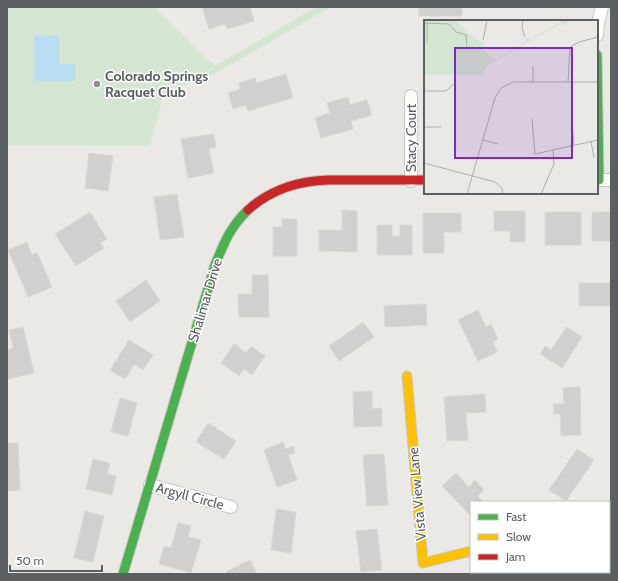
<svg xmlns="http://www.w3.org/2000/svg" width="618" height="581" font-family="Cabin,sans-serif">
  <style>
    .green { fill: #d4e6d1 }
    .water { fill: #bbddf3 }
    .building { fill: #d1d0ce; stroke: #dad8d4 }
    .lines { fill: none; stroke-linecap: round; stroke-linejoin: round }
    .street-casing { stroke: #c6c6c6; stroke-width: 14 }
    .fast-casing { stroke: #c6c6c6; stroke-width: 11 }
    .slow-casing { stroke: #c6c6c6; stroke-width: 11 }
    .jam-casing { stroke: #c6c6c6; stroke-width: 11 }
    .street { stroke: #fcfcfb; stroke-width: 12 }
    .fast { stroke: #4caf50; stroke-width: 9 }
    .slow { stroke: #ffc107; stroke-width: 9 }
    .jam { stroke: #c62828; stroke-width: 9 }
    .poi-dot { fill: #8d8f90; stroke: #fff; stroke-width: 1.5 }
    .labels { text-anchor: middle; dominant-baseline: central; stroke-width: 3; stroke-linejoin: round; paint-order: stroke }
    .poi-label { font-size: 14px; font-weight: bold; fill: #5b5f63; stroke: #fff; text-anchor: start }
    .street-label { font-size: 14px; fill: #5b5f63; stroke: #fff }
    .inset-road { fill: none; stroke: #adaead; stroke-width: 1 }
    .view { fill: #7b2cbf; fill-opacity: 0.15; stroke: #7b2cbf; stroke-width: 2 }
    .inset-edge { fill: none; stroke: #5b5f63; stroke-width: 2 }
  </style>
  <rect width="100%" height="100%" fill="#ebe9e5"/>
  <!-- green -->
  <path class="green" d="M7 7H157V10L215 66 316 7H331L209 77 207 74 164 94 150 146 7 145Z"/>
  <!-- water -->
  <path class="water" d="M34 35 59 36V64H75V81H34Z"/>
  <!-- building -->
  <path class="building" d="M202 7H250L254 21 227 29 225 24 209 29Z
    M419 7H462V16H419Z
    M286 74 293 98 248 111 246 105 233 109 228 93 240 89 239 83 255 78 256 83Z
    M348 97 350 105 367 100 372 115 351 121 353 129 321 138 315 118 330 113 327 103Z
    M214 134 216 147 209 149 214 173 188 178 181 139Z
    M89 153 113 156 108 191 85 188Z
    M177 194 184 237 160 240 154 197Z
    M342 210 357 211V252L319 251V230H342Z
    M494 211H525V242H510V231H494Z
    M90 212 107 239 100 243 104 248 76 266 55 234Z
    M545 212H581V245H545Z
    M592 212H611V241H592Z
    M423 213H461V232H444V253H423Z
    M282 219H297V256H273V227H282Z
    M377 225H392V236H400V225H412V255H377Z
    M27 242 32 255 37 252 52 287 28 297 8 250Z
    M252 275H268L269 317H239L238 294H252Z
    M146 280 160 301 130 322 116 301Z
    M579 283H611V306H579Z
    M426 304 427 325 385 327 384 306Z
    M478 310 486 327 491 324 498 339 493 342 497 352 478 361 458 320Z
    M363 322 374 337 339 361 329 346Z
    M23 327 34 373 8 379 7 350 13 348 9 330Z
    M567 327 582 337 562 368 540 354 545 346 551 350Z
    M129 340 153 355 143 370 134 364 125 379 110 370Z
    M234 344 246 353 251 346 265 356 252 375 244 369 239 376 221 363Z
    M580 387 581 435 561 436 560 414H554L553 404H564L563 388Z
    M372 391V409L382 408V426L354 427 353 392Z
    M485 394 486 412 466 413 468 440 447 441 444 397Z
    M120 398 137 403 128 436 111 432Z
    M208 423 236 441 224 459 196 442Z
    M283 442 286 449 293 446 295 453 288 455 297 480 277 487 264 450Z
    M7 443H18L20 490 7 491Z
    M577 449 594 460 566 501 549 490Z
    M384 454 388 505 367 506 363 455Z
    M93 459 110 463 107 474 116 476 112 495 86 489Z
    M456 473 469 487 475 480 484 490 478 496 484 502H471V516L442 486Z
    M276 509 296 512 291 553 271 550Z
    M85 511 104 516 93 562 74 558Z
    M178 523 191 526 188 537 201 540 191 573 159 564 164 546 171 548Z
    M377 529 382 570 361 572 356 531Z
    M250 560 257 574H226V572Z
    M563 572H583V574H563Z"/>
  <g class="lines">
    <defs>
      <path id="street" d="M597 35 598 23 602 7
        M411 96V181
        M597 180H611
        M150 485 231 507
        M609 520 611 519
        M529 572V574"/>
      <path id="fast" d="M597 55 599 180
        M123 574 215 265C224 243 230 227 248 210"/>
      <path id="slow" d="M407 376 423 563 471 551"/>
      <path id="jam" d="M248 210C270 190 298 181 328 180H425"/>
    </defs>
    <!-- street casing -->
    <use href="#street" class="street-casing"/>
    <!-- fast casing -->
    <use href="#fast" class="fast-casing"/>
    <!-- slow casing -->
    <use href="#slow" class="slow-casing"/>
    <!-- jam casing -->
    <use href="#jam" class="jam-casing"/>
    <!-- street -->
    <use href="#street" class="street"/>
    <!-- fast -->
    <use href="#fast" class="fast"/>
    <!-- slow -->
    <use href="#slow" class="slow"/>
    <!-- jam -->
    <use href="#jam" class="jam"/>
  </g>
  <!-- markers -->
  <circle class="poi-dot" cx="97" cy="84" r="4"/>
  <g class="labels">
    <!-- poi labels -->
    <g class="poi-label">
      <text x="105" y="76">Colorado Springs<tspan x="105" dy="16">Racquet Club</tspan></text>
    </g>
    <!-- street labels -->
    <g class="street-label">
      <text transform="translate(411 138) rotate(-90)">Stacy Court</text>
      <text transform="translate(205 300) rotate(-73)">Shalimar Drive</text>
      <text transform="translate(417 494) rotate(-95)">Vista View Lane</text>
      <text transform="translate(190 496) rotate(15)">Argyll Circle</text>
    </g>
  </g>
  <!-- overview -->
  <g transform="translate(424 20)">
    <rect width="174" height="174" fill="#ebe9e5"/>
    <path d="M0 0H31L51 19 61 24 60 30 71 40 98 24 105 17 107 19 140 0H151L129 8 62 46 59 55H0Z" fill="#d4e6d1"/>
    <path class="inset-road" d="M99 0 98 8 101 17M0 3 25 4 32 12 42 15 43 29M59 20 63 0M3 23V3M109 46V62M144 62 146 27 155 22 174 17M0 71H22L32 62M108 99 111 134 174 120M148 99 150 125M0 107H17M59 120 74 124M167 122 170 137M0 143 71 162 78 168 79 174M43 174 71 78 77 68 89 62H174M117 174 130 144 129 130"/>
    <path class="view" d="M31 28H148V138H31Z"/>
    <rect width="174" height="174" class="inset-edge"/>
  </g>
  <!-- border -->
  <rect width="618" height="581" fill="none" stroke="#5b5f63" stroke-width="16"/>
  <!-- legend -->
  <rect x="470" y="501" width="140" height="72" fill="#ffffff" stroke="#bdbfc1"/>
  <rect x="478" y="514" width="20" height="6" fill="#4caf50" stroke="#bdbfc1"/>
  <text x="506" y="521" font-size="12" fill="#5b5f63">Fast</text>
  <rect x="478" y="534" width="20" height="6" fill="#ffc107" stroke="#bdbfc1"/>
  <text x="506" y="541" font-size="12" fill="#5b5f63">Slow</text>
  <rect x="478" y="554" width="20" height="6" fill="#c62828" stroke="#bdbfc1"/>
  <text x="506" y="561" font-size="12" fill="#5b5f63">Jam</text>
  <!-- scale -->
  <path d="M10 565v6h92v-6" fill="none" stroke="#5b5f63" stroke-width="2"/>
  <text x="16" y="565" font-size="12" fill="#5b5f63" stroke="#ffffff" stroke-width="3" paint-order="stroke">50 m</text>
</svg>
